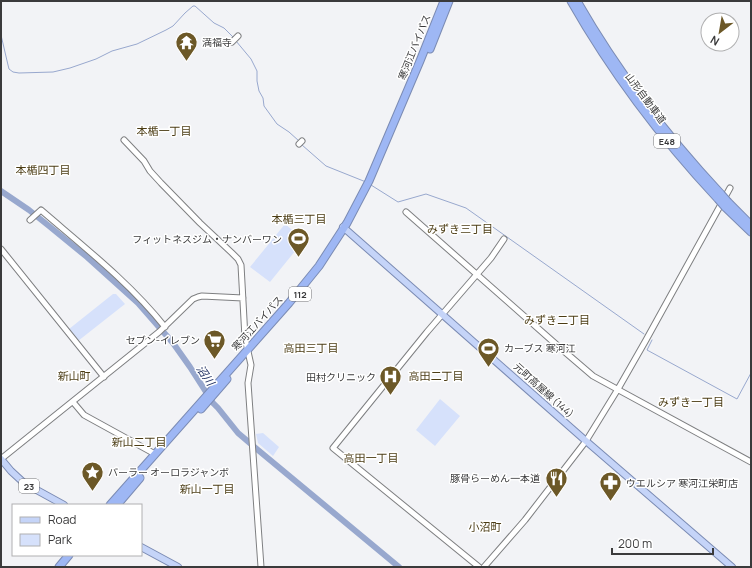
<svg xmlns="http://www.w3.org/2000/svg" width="752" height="568" font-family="Manrope,'Noto Sans JP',sans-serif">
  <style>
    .green { fill: #d6e1fb }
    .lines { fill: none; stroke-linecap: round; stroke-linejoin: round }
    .stream { stroke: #98a8ce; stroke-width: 1 }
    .river { stroke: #98a8ce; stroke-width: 6 }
    .minor-casing { stroke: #7e7f81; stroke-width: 7 }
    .major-casing { stroke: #7b8bb3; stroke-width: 8 }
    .highway-casing { stroke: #7b8bb3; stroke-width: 9 }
    .minor { stroke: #fff; stroke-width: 5 }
    .major { stroke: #c5d4f8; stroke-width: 6 }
    .highway { stroke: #9eb7f4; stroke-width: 7 }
    .highway-bridge-casing { stroke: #7b8bb3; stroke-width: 9; stroke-linecap: butt }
    .highway-bridge { stroke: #9eb7f4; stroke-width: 7 }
    .labels { text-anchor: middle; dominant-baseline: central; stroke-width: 3; stroke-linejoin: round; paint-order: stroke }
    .shield { fill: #fff; stroke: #757576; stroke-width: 1 }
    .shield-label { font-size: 9px; font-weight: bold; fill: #3a3a3b }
    .poi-label { font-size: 10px; fill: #3a3a3b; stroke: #fff; text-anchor: start }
    .street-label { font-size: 10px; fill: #3a3a3b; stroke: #fff }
    .neighbourhood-label { font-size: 11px; fill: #4b3c14; stroke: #fff }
    .water-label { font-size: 11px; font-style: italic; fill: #213162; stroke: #fff }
  </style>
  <rect width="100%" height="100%" fill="#f2f3f6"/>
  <!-- green -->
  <path class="green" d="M285 224 304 240 270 282 250 267Z
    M113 294H116L125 304 78 341 69 329Z
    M440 399 460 416 435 446 416 430Z
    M263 433 279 447 273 456 258 443 256 434Z"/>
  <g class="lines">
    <!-- stream -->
    <path class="stream" d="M1 35 8 65 9 69 13 72 19 73 53 72 70 68 96 59 112 51 137 44 166 30 173 26 185 13 193 6H195L214 23 224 28 234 38
      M236 41 251 59 257 71V81L259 91 263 98 264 106 277 124 289 132 299 141
      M302 145 326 166 366 182
      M371 185 398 202 426 194 466 208 644 334
      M652 340 647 350 737 399 751 373"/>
    <!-- river -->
    <path class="river" d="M1 191 29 210 49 226 87 257 138 303 173 343 190 367 213 403 218 408 238 433 258 450 399 567"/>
    <defs>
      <path id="minor" d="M232 42 238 36
        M124 140 144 161 150 171 161 183 200 223 232 253 238 259 241 265 245 338 251 365 248 383 261 567
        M299 144 302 141
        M406 212 558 346 593 376 751 462
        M30 220 41 210C84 247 130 283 165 327
        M1 249 104 377
        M73 402 84 415 155 454
        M1 459 159 332 193 299 198 297 202 296 243 298
        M479 567 333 448 427 332 491 258 504 239
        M484 567 525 520 586 441 618 389 646 340 730 188"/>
      <path id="major" d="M343 227 586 441 732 567
        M1 459 11 471 24 483 64 505
        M141 547 178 567"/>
      <path id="highway" d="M571 1C612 73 661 138 718 199
        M577 1C617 71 666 135 721 194
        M430 49 449 1
        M728 202 751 225
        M725 207 751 232
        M201 409 227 379
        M110 505 289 303 319 266 347 223 369 181 420 61 444 1
        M117 505 140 478
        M59 567 69 555"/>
    </defs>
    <!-- minor casing -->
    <use href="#minor" class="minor-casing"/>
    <!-- major casing -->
    <use href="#major" class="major-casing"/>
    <!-- highway casing -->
    <use href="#highway" class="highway-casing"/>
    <!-- minor -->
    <use href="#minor" class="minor"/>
    <!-- major -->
    <use href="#major" class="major"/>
    <!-- highway -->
    <use href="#highway" class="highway"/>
    <defs>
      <path id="highway-bridge" d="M721 194 728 202
        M718 199 725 207"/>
    </defs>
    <!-- highway-bridge casing -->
    <use href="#highway-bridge" class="highway-bridge-casing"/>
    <!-- highway-bridge -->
    <use href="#highway-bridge" class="highway-bridge"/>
  </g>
  <!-- icons -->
  <defs>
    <symbol id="temple-pin" viewBox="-11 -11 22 30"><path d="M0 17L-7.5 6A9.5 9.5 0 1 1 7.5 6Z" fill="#6c5827" stroke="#fff"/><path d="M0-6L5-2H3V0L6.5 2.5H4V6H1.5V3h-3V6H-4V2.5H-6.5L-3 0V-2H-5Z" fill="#fff"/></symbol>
    <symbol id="stadium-pin" viewBox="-11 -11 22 30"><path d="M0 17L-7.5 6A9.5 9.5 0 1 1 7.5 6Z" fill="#6c5827" stroke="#fff"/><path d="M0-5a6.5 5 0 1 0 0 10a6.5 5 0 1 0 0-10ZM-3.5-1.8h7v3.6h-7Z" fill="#fff"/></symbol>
    <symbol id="supermarket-pin" viewBox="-11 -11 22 30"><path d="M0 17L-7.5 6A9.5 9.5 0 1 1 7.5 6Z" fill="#6c5827" stroke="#fff"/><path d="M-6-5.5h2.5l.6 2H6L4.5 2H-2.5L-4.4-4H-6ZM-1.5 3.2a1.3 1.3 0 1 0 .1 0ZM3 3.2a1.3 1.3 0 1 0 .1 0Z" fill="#fff"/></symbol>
    <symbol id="hospital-pin" viewBox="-11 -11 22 30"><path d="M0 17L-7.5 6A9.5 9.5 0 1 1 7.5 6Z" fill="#6c5827" stroke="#fff"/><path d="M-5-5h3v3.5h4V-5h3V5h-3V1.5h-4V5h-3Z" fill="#fff"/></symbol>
    <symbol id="sight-pin" viewBox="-11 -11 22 30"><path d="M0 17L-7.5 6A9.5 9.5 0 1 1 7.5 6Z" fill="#6c5827" stroke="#fff"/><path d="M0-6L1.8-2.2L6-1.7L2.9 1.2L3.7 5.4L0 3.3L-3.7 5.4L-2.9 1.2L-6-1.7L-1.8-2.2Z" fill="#fff"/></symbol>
    <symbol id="restaurant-pin" viewBox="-11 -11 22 30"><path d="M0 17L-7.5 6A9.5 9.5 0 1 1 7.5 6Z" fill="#6c5827" stroke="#fff"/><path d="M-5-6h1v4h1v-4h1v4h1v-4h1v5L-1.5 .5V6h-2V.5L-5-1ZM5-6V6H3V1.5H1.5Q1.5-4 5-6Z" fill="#fff"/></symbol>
    <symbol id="pharmacy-pin" viewBox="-11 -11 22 30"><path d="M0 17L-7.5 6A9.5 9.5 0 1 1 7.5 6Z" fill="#6c5827" stroke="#fff"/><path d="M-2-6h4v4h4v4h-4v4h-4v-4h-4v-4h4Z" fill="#fff"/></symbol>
  </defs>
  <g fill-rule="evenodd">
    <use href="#temple-pin" x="174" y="30" width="25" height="34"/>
    <use href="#stadium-pin" x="286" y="226" width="25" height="34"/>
    <use href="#supermarket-pin" x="202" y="328" width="25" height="34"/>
    <use href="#stadium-pin" x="476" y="336" width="25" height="34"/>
    <use href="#hospital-pin" x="378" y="364" width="25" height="34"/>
    <use href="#sight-pin" x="80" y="460" width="25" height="34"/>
    <use href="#restaurant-pin" x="544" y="466" width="25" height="34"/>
    <use href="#pharmacy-pin" x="598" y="470" width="25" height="34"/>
  </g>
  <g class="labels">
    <!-- shield labels -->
    <g class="shield">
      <rect x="654" y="134" width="26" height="14" rx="3"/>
      <rect x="289" y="287" width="22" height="14" rx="3"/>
      <rect x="19" y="479" width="20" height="14" rx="3"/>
    </g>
    <g class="shield-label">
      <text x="667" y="141">E48</text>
      <text x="300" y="294">112</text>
      <text x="29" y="486">23</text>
    </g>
    <!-- poi labels -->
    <g class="poi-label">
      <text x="202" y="42">満福寺</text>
      <text x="282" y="239" text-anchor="end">フィットネスジム・ナンバーワン</text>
      <text x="200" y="340" text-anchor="end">セブン-イレブン</text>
      <text x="504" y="348">カーブス 寒河江</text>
      <text x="376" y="377" text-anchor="end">田村クリニック</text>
      <text x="108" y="472">パーラー オーロラジャンボ</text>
      <text x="540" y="478" text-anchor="end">豚骨らーめん一本道</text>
      <text x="626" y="483">ウエルシア 寒河江栄町店</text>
    </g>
    <!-- street labels -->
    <g class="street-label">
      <text transform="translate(414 47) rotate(-68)">寒河江バイパス</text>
      <text transform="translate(646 98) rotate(53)">山形自動車道</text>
      <text transform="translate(257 323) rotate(-48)">寒河江バイパス</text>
      <text transform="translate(544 390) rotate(42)">元町高屋線 (144)</text>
    </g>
    <!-- neighbourhood labels -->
    <g class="neighbourhood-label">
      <text x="164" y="130">本楯一丁目</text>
      <text x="43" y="169">本楯四丁目</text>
      <text x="299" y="218">本楯三丁目</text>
      <text x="460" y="228">みずき三丁目</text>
      <text x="557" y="319">みずき二丁目</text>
      <text x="311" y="347">高田三丁目</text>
      <text x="74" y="375">新山町</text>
      <text x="436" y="375">高田二丁目</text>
      <text x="691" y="401">みずき一丁目</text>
      <text x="139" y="441">新山二丁目</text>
      <text x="371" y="457">高田一丁目</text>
      <text x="207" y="488">新山一丁目</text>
      <text x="485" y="526">小沼町</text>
    </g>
    <!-- water labels -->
    <g class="water-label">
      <text transform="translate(206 375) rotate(56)">沼川</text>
    </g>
  </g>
  <!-- border -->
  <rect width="752" height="568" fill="none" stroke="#3a3a3b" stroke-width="4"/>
  <!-- legend -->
  <rect x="12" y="504" width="130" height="52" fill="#ffffff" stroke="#b0b0b1"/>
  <rect x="20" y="517" width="20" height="6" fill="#c5d4f8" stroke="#b0b0b1"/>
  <text x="48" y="524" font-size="12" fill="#3a3a3b">Road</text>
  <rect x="20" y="534" width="20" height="12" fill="#d6e1fb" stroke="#b0b0b1"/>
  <text x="48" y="544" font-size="12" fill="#3a3a3b">Park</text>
  <!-- north arrow -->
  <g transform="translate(720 32) rotate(211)"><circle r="19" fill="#ffffff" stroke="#b0b0b1"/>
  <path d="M0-3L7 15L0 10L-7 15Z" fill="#6c5827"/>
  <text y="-6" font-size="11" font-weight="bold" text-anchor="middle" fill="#3a3a3b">N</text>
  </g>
  <!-- scale -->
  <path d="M612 548v6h101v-6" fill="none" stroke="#3a3a3b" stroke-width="2"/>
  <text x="618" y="548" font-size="12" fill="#3a3a3b" stroke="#ffffff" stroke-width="3" paint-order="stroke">200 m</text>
</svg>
